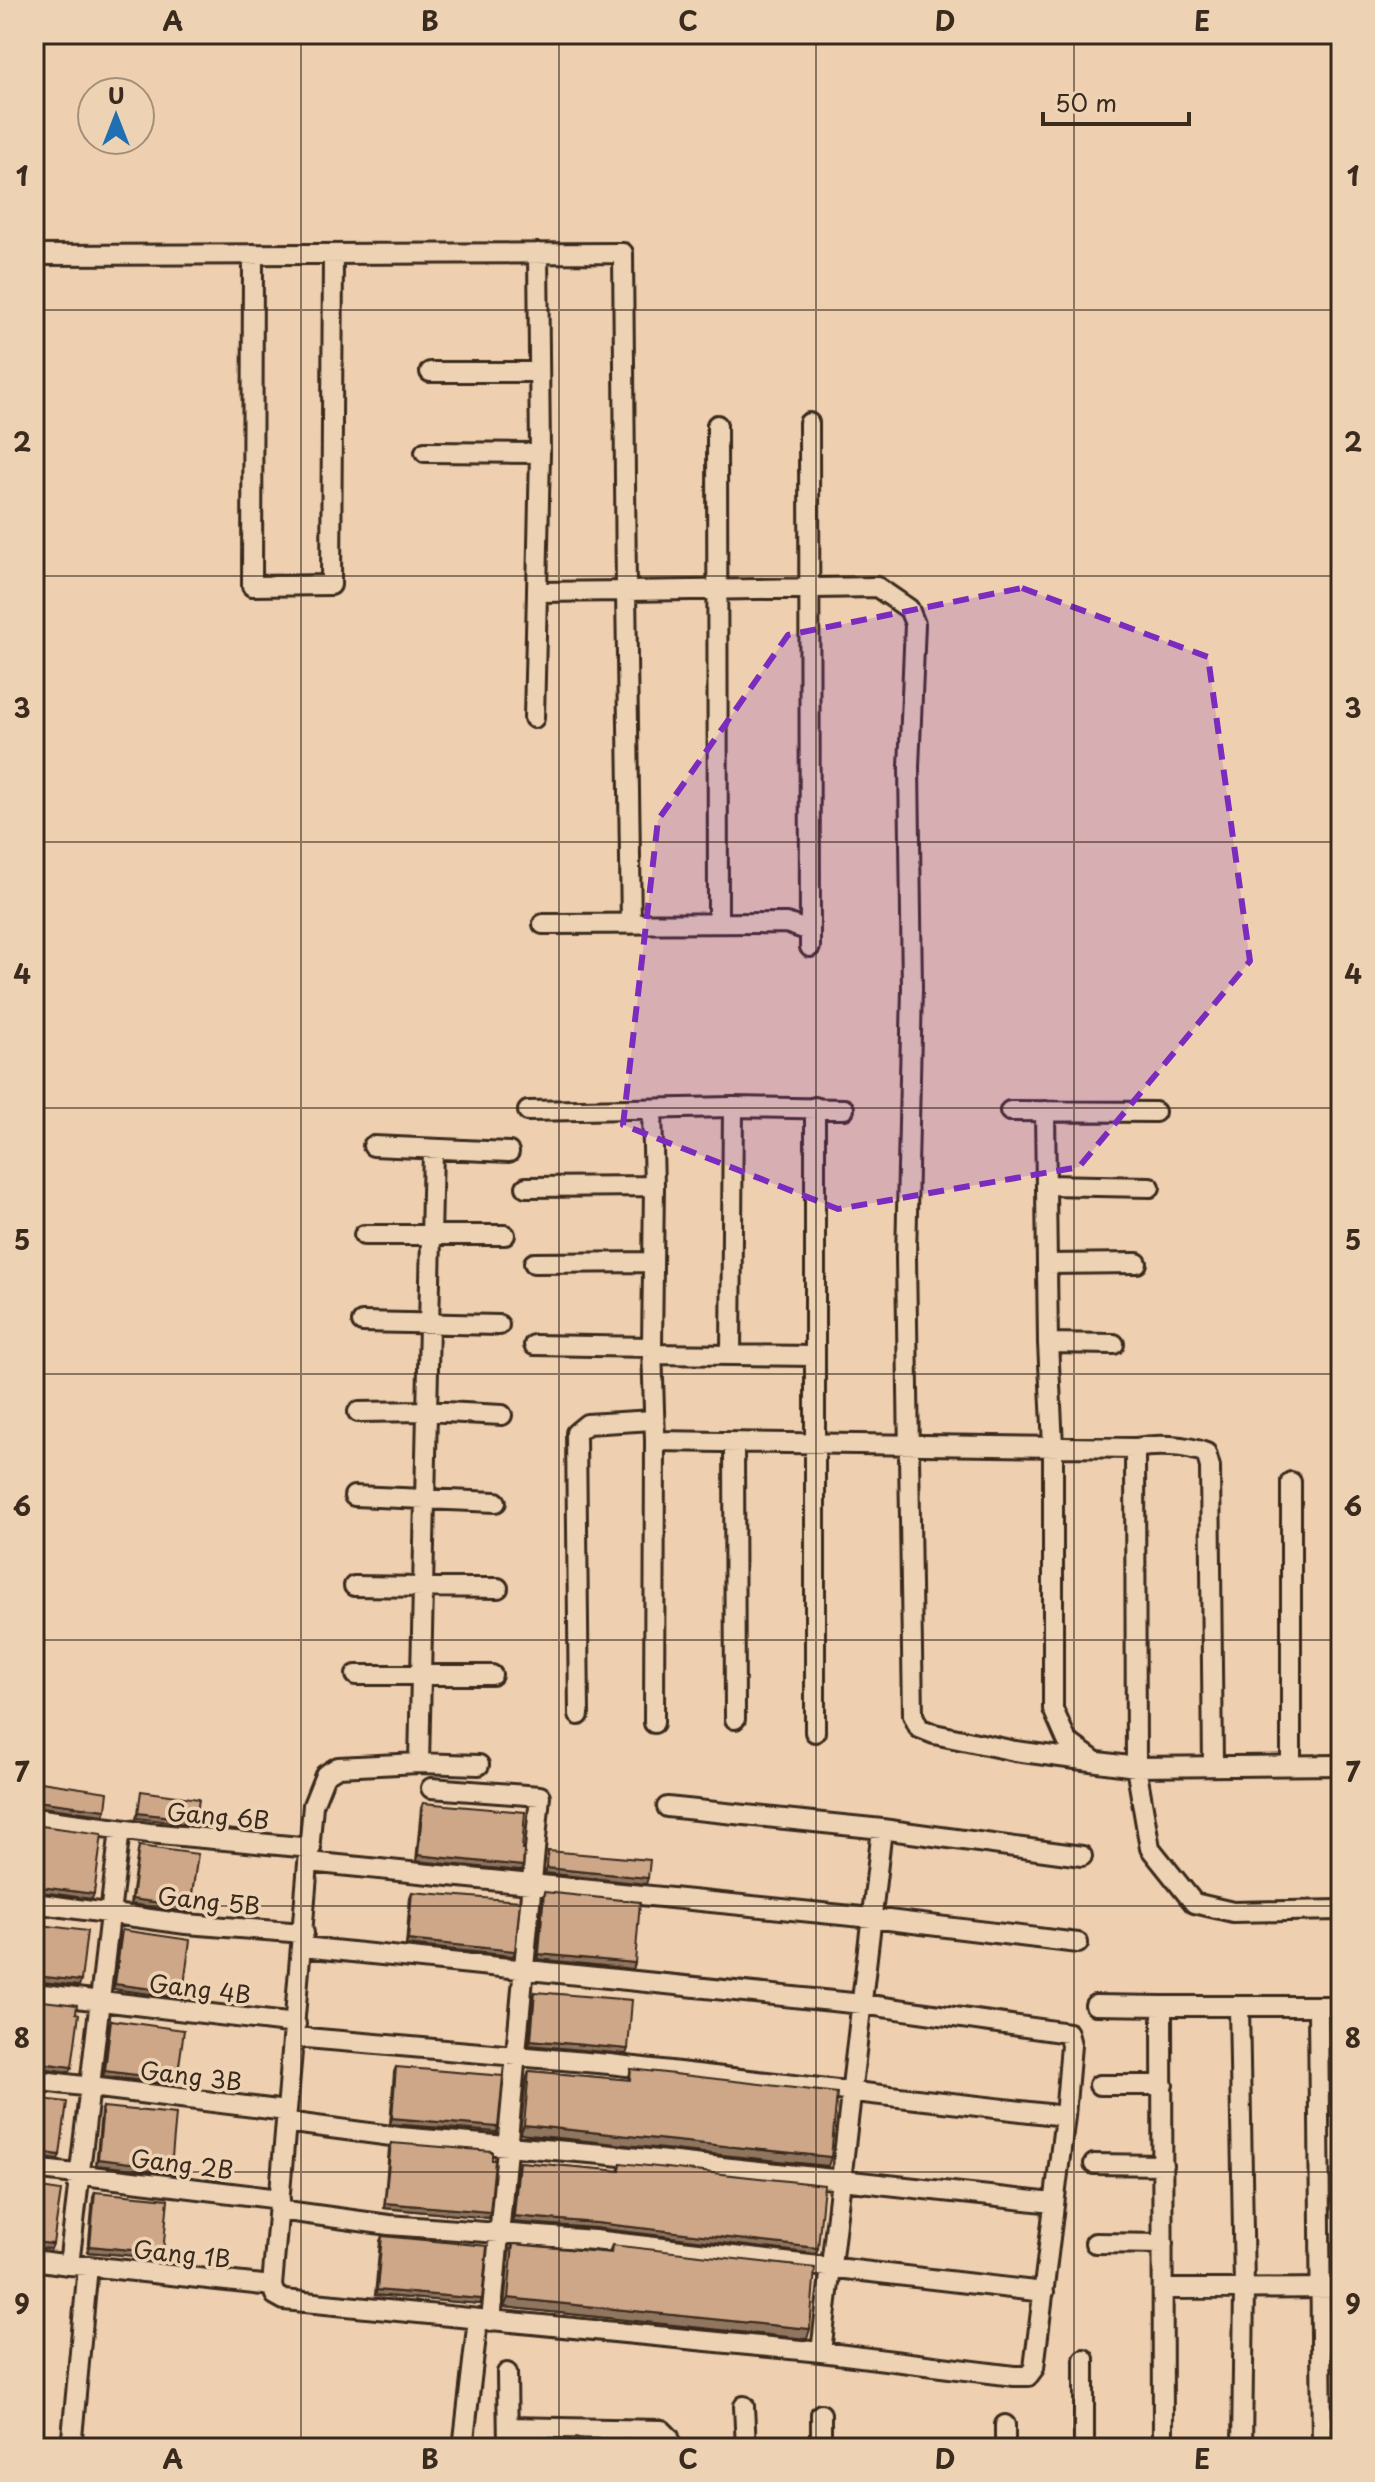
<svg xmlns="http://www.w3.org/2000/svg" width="1375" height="2482" font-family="'Playpen Sans',sans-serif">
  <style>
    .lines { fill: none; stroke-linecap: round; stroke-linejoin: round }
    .minor-casing { stroke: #3b2a1e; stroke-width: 24 }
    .minor { stroke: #edd3b4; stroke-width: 18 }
    .wall { fill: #b09075; stroke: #3b2a1e; stroke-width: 2 }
    .shaded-wall { fill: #90755f; stroke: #3b2a1e; stroke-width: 2 }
    .building { fill: #cda788; stroke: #3b2a1e; stroke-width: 2 }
    .marked { fill: #7b2cbf; fill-opacity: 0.2; stroke: #7b2cbf; stroke-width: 6; stroke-dasharray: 16 10; stroke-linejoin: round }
    .grid { fill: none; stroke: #3b2a1e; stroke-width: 2; stroke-opacity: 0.55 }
    .labels { text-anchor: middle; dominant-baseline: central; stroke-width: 7; stroke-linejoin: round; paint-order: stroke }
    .street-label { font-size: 24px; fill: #3b2a1e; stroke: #edd3b4 }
    .neatline { fill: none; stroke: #3b2a1e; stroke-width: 3 }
    .grid-label { font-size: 26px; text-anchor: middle; font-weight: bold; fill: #3b2a1e }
  </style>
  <rect width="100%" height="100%" fill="#eed0b0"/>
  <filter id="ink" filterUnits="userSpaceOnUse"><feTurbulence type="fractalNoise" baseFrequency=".0125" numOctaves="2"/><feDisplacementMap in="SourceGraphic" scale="16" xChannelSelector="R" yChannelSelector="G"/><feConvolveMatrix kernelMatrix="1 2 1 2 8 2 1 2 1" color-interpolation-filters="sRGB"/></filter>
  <g filter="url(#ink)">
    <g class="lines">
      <defs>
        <path id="minor" d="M538 253 540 453 537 592 626 591 631 924
          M253 254 252 586 331 585 333 254
          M34 255 623 253 626 591 877 587 909 609 915 624 909 767 912 988 906 1258 913 1715 919 1728 934 1734 1015 1751 1136 1767 1341 1765
          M430 372H539
          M809 423 810 947
          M717 425 718 923
          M425 452 540 453
          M534 718 537 592
          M543 924 786 923 810 931
          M815 1107V1732
          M652 1110 654 1186
          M528 1111 733 1107 844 1109
          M1010 1111 1155 1112
          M1045 1111 1048 1343 1053 1446V1709L1067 1741 1092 1759
          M373 1146 509 1152
          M1046 1185 1150 1187
          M526 1187 654 1186 652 1347 655 1441
          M364 1235H505
          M534 1263 653 1262
          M1047 1264 1137 1263
          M362 1322 499 1325
          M1048 1343 1114 1344
          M534 1345 652 1347
          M652 1354 814 1356
          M731 1355 733 1107
          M358 1412 426 1411 502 1415
          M734 1443 735 1719
          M1135 1448 1136 1767 1150 1848 1194 1903 1233 1912 1341 1910
          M354 1496 496 1502
          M354 1586 498 1588
          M356 1675H492
          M579 1715 576 1433 587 1424 653 1420
          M654 1723 655 1441 1135 1448C1156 1444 1186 1445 1206 1453L1210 1467 1213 1765
          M419 1763 479 1765
          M1291 1765V1482
          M431 1788 540 1796 491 2321
          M667 1807 882 1829 1082 1856
          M34 1818 149 1833 311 1848
          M309 1862 872 1918 1078 1943
          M34 1903 186 1924 304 1933
          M303 1947 862 2004 1068 2033 1071 2045 1065 2116 1034 2368 1028 2376H1014L821 2352 284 2300 275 2295 272 2286 313 1805 325 1775 338 1767 419 1763 433 1150
          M34 1993 296 2024
          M1095 2005 1162 2006
          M1239 2006 1244 2288 1242 2448
          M1318 2007 1322 2448
          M295 2037 609 2064 1065 2116
          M34 2080 286 2111
          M1099 2085H1163
          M286 2122 399 2137 602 2154 1053 2203
          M1094 2164 1163 2165
          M34 2169 280 2199
          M279 2210 389 2225 594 2240 1044 2292
          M1095 2243 1163 2244
          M34 2260 69 2265
          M88 2266 272 2286
          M1164 2289 1341 2288
          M821 2352 882 1829
          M1084 2359V2448
          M507 2373 508 2448
          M744 2406 746 2448
          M821 2414V2448
          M1005 2425V2448
          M508 2427 662 2430 669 2437V2448
          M71 2448 88 2266 69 2265 120 1829
          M463 2448 478 2319
          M1163 2448 1162 2006H1341"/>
      </defs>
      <!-- minor casing -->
      <use href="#minor" class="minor-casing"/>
      <!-- minor -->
      <use href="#minor" class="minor"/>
    </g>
    <!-- wall -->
    <path class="wall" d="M423 1803 523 1866 521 1871 416 1861 421 1808Z
      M139 1846 190 1907 188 1912 130 1904 138 1851Z
      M412 1892 515 1951 513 1956 406 1945 410 1897Z
      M544 1892 635 1963 633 1969 537 1959 543 1897Z
      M122 1930 181 1998 113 1989 120 1935Z
      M535 1992 626 2054 529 2045 533 1997Z
      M111 2020 175 2085 103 2076 109 2025Z
      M396 2067 498 2127 497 2132 390 2124 394 2072Z
      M631 2069 828 2166 520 2134 526 2080 529 2071 628 2080Z
      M103 2107 171 2168 169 2173 96 2165 101 2112Z
      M391 2143 489 2218 384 2208 389 2148Z
      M519 2162 618 2171 621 2163 818 2248 816 2254 595 2228 512 2222 517 2168Z
      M95 2192 161 2258 88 2252 93 2197Z
      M382 2236 480 2304 375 2295 380 2241Z
      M513 2244 609 2252 612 2245 807 2339 504 2307 509 2253Z"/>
    <!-- shaded-wall -->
    <path class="shaded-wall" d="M37 1801 106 1810 104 1815 34 1806V1802Z
      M138 1813 196 1820 194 1825 136 1818Z
      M418 1855 523 1866 521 1871 416 1861Z
      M547 1868 648 1878 646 1884 545 1873Z
      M34 1886 94 1894 92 1899 34 1891Z
      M132 1899 190 1907 188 1912 130 1904Z
      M408 1940 515 1951 513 1956 406 1945Z
      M539 1954 635 1963 633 1969 537 1959Z
      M37 1976 81 1981 79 1986 34 1981V1977Z
      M115 1984 183 1993 181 1998 113 1989Z
      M531 2040 628 2049 626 2054 529 2045Z
      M34 2062 72 2067 70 2072 34 2067Z
      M105 2071 177 2080 175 2085 103 2076Z
      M392 2118 498 2127 497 2132 390 2124Z
      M524 2125 831 2157 828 2166 520 2134Z
      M34 2151 60 2155 58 2160 34 2157Z
      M98 2159 171 2168 169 2173 96 2165Z
      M385 2203 490 2212 489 2218 384 2208Z
      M514 2216 597 2223 818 2248 816 2254 595 2228 512 2222Z
      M34 2242 53 2244 51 2249 34 2247Z
      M90 2246 163 2253 161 2258 88 2252Z
      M377 2290 482 2299 480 2304 375 2295Z
      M508 2298 810 2329 807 2339 504 2307Z"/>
    <!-- building -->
    <path class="building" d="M34 1781 108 1792 106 1810 37 1801 34 1802Z
      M141 1791 199 1799 196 1820 138 1813Z
      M423 1803 525 1812 522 1849H524L523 1866 418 1855Z
      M34 1825 102 1834 94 1894 34 1886Z
      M139 1846 198 1854 190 1907 132 1899Z
      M548 1851 650 1860 648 1878 547 1868Z
      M412 1892 520 1901 515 1951 408 1940Z
      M544 1892 640 1902 635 1963 539 1954Z
      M34 1924 87 1931 81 1981 37 1976 34 1977Z
      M122 1930 190 1940 183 1993 115 1984Z
      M535 1992 632 2000 628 2049 531 2040Z
      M34 2000 77 2005 76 2013 79 2014 72 2067 34 2062Z
      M111 2020 184 2030 177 2080 105 2071Z
      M396 2067 503 2076 498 2127 392 2118Z
      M631 2069 837 2093 831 2157 524 2125 529 2071 630 2080Z
      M34 2098 67 2102 60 2155 34 2151Z
      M103 2107 176 2114 171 2168 98 2159Z
      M391 2143 492 2151V2160H495L490 2212 385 2203Z
      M519 2162 620 2171 621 2163 824 2185 818 2248 597 2223 514 2216Z
      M34 2187 61 2191 53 2244 34 2242Z
      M95 2192 168 2199 163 2253 90 2246Z
      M382 2236 487 2246 482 2299 377 2290Z
      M513 2244 611 2253 612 2245 815 2268 810 2329 508 2298Z"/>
  </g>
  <!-- marked area -->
  <path class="marked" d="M1022 588 1208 657 1250 961 1079 1167 838 1209 623 1125 658 820 788 635Z"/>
  <!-- grid -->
  <path class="grid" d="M301 34V2448M559 34V2448M816 34V2448M1074 34V2448M34 310H1341M34 576H1341M34 842H1341M34 1108H1341M34 1374H1341M34 1640H1341M34 1906H1341M34 2172H1341"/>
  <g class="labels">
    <!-- street labels -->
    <g class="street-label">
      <text transform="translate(218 1815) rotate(5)">Gang 6B</text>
      <text transform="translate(209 1900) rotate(6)">Gang 5B</text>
      <text transform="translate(200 1988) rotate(7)">Gang 4B</text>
      <text transform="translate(191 2075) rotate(7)">Gang 3B</text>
      <text transform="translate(182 2163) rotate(7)">Gang 2B</text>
      <text transform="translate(182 2253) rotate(6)">Gang 1B</text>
    </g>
  </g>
  <!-- margin -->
  <rect width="1375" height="2482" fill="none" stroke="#edd3b4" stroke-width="88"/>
  <!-- north arrow -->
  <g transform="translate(116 116)"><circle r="38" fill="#edd3b4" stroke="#a68f78" stroke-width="2"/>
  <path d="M0-6L14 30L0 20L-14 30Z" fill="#1f6fb2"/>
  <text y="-12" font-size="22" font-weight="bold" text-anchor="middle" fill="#3b2a1e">U</text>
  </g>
  <!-- scale -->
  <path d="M1043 112v12h146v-12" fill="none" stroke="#3b2a1e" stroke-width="4"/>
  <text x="1055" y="112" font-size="24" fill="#3b2a1e" stroke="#edd3b4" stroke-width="6" paint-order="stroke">50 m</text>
  <rect x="44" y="44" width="1287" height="2394" class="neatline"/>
  <g class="grid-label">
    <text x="173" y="31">A</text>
    <text x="430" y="31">B</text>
    <text x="688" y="31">C</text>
    <text x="945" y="31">D</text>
    <text x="1202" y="31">E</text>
    <text x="22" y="186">1</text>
    <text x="1353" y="186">1</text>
    <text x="22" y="452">2</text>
    <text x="1353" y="452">2</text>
    <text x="22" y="718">3</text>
    <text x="1353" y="718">3</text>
    <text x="22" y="984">4</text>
    <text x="1353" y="984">4</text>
    <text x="22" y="1250">5</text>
    <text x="1353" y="1250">5</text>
    <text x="22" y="1516">6</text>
    <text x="1353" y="1516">6</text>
    <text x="22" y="1782">7</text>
    <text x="1353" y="1782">7</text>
    <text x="22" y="2048">8</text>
    <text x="1353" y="2048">8</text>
    <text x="22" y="2314">9</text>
    <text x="1353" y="2314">9</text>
    <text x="173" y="2469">A</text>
    <text x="430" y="2469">B</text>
    <text x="688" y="2469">C</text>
    <text x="945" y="2469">D</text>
    <text x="1202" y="2469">E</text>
  </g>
</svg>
